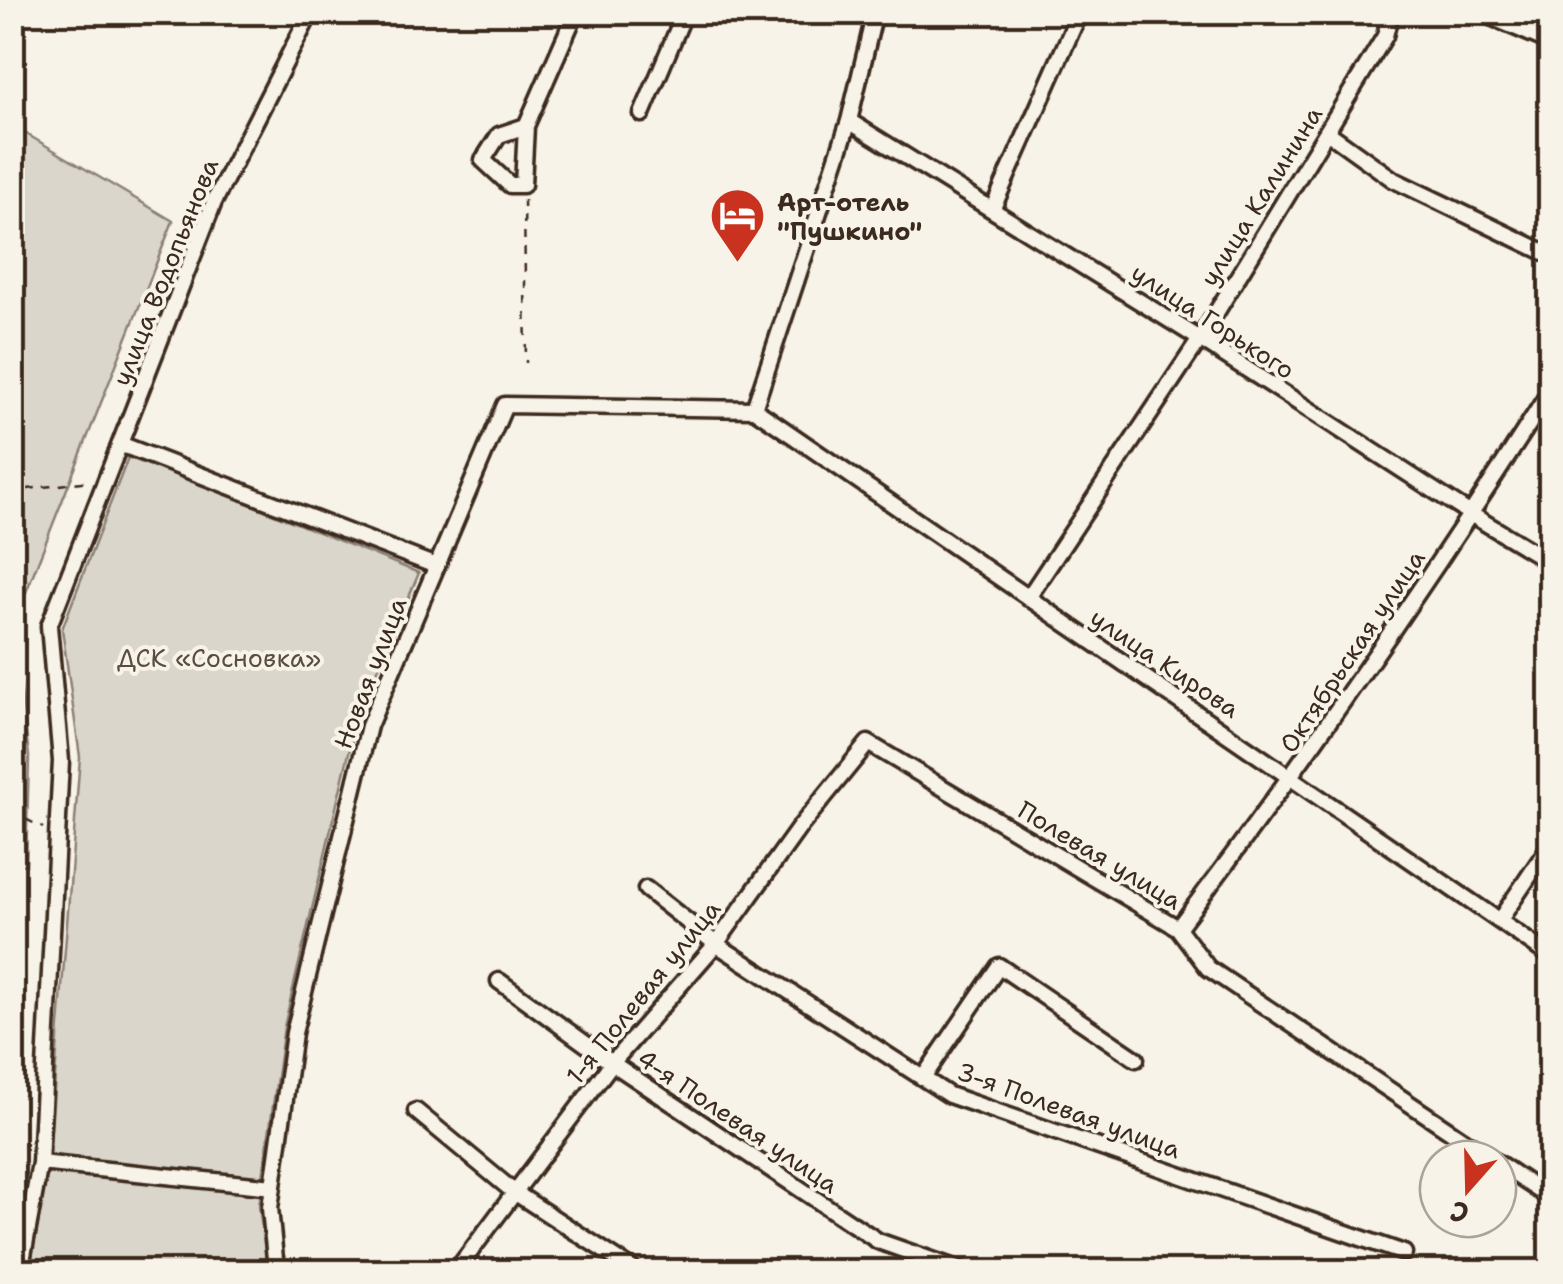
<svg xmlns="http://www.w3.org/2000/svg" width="1563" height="1284" font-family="'Shantell Sans',sans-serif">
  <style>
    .green { fill: #dbd6cb; stroke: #8b8074; stroke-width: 2.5 }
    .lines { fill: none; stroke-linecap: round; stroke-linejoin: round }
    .minor-casing { stroke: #3b2a1e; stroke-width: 21 }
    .path { stroke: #3b2a1e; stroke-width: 2.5; stroke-dasharray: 8 8; stroke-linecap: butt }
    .minor { stroke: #f7f3e8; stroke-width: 14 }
    .labels { text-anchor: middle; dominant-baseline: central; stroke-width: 8; stroke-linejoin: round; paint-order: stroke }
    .street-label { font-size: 25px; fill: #3b2a1e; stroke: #f7f3e8 }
    .poi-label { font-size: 25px; font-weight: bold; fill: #3b2a1e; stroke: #f7f3e8; text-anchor: start }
    .park-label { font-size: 25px; fill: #5b4c41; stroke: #f7f3e8 }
  </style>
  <rect width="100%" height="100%" fill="#f7f3e8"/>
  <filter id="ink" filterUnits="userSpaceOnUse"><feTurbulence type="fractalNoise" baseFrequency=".01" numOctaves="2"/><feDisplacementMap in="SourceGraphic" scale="20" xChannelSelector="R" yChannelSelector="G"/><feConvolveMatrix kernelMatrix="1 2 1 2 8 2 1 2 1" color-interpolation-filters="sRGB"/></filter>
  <g filter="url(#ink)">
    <!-- green -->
    <path class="green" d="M13 126 173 221 13 625 29 756 26 865 12 864Z
      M129 455 419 573 357 719 284 1027 259 1206 266 1258 274 1271 28 1272 48 1167 80 757 62 629Z"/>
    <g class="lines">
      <defs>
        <path id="minor" d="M1479 12 1550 42
          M642 114 685 12
          M849 121 1200 339 1472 515 1550 562
          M526 126 499 135 483 160 510 185H523L526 126 576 12
          M1327 132 1394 180 1550 255
          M993 208 1080 12
          M754 409 1550 956
          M754 409 849 121 875 12
          M120 444 436 566
          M1028 598 1200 339 1385 36 1391 12
          M646 889 716 944 949 1095 1404 1253
          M1499 921 1550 845
          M1178 928C1310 754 1433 575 1550 391
          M499 981 612 1063 878 1241 966 1272
          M923 1078 999 966 1136 1059
          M416 1111 514 1192 637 1272
          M40 1163 273 1187
          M1498 1163 1550 1198
          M20 1272 40 1163 61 761 49 626 214 202 311 12
          M283 1272 275 1259 270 1208 294 1033 369 726 505 405 754 409
          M455 1272 612 1063 716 944 799 828 868 743 1178 928 1208 968 1492 1159"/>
      </defs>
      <!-- minor casing -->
      <use href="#minor" class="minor-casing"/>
      <!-- path -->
      <path class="path" d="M524 200 526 363
        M12 491 90 481
        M12 812 43 828"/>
      <!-- minor -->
      <use href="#minor" class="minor"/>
    </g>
  </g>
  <!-- icons -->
  <defs>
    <symbol id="hotel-pin" viewBox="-11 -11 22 30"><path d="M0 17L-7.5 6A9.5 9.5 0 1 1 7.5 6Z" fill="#c8321e" stroke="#f7f3e8"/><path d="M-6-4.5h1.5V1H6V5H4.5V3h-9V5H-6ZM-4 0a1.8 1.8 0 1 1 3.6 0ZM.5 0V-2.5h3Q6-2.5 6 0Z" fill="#fff"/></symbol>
  </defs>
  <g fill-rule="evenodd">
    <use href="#hotel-pin" x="706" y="184" width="63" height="86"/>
  </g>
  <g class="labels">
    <!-- street labels -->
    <g class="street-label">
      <text transform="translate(1261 196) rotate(-58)">улица Калинина</text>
      <text transform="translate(165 272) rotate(-68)">улица Водопьянова</text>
      <text transform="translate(1213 321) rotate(33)">улица Горького</text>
      <text transform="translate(1352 651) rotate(-56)">Октябрьская улица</text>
      <text transform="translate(1165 663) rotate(34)">улица Кирова</text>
      <text transform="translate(370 673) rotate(-69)">Новая улица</text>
      <text transform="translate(1100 855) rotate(31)">Полевая улица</text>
      <text transform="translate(643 992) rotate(-51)">1-я Полевая улица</text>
      <text transform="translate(1069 1110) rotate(20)">3-я Полевая улица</text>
      <text transform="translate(738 1121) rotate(34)">4-я Полевая улица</text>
    </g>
    <!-- poi labels -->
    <g class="poi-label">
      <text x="777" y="202">Арт-отель<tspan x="777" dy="29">"Пушкино"</tspan></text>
    </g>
    <!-- park labels -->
    <g class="park-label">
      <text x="219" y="658">ДСК «Сосновка»</text>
    </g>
  </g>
  <!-- margin -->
  <rect width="1563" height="1284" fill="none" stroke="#f7f3e8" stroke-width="50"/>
  <rect x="25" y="25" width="1513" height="1234" fill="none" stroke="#3b2a1e" stroke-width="4" filter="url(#ink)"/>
  <!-- north arrow -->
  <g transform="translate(1468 1189) rotate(200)"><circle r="48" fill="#f7f3e8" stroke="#aca397" stroke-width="2.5"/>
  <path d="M0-8L18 38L0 25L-18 38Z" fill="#c8321e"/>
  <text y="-15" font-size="28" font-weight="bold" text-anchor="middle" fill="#3b2a1e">С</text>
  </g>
</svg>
